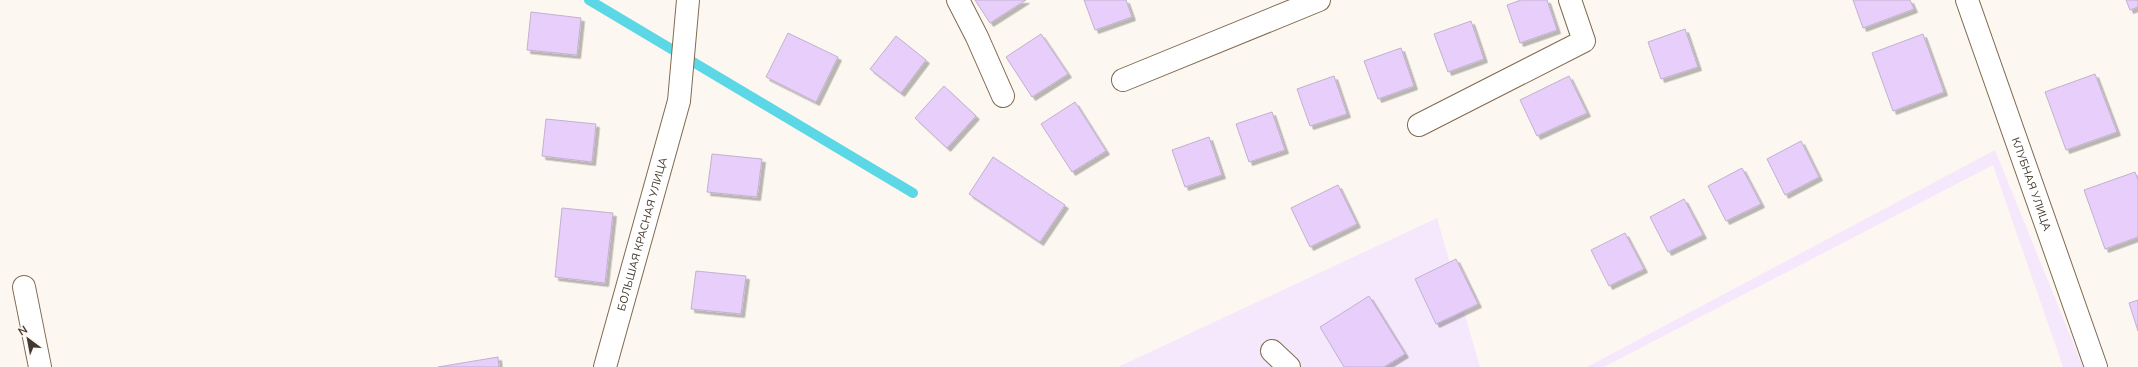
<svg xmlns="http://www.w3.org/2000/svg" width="2138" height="367" font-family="Mulish,sans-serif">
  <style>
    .industrial { fill: #f6e8fc }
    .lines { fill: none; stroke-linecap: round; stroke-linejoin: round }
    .stream { stroke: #5bd7e6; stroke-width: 10 }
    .building { fill: #e7cefb; stroke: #c2b0d0; filter: url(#shadow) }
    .minor-casing { stroke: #806a4f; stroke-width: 24 }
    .minor { stroke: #fff; stroke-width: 22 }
    .labels { text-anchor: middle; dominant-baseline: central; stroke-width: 3.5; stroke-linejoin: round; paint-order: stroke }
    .street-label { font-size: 11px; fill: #42382d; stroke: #fcf7f1 }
  </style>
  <defs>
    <filter id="shadow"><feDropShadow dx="3.5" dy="3.5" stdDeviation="0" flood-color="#0004"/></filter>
  </defs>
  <rect width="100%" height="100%" fill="#fcf7f1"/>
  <!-- industrial -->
  <path class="industrial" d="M1995 150 2083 367H2063L1993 165 1604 367H1587Z
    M1437 218 1480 367H1118Z"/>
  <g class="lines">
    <!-- stream -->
    <path class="stream" d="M589 0 913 193"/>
  </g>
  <!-- building -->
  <path class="building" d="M975 0H1026L990 23Z
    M1084 0H1126L1132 17 1095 30Z
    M1521 0H1547L1557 30 1520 43 1507 5Z
    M1853 0H1910L1914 9 1863 28Z
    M2126 0H2138V7L2130 10Z
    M531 12 581 18 577 55 527 50Z
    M1471 21 1484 59 1448 72 1434 34Z
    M1685 29 1698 67 1661 79 1648 42Z
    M788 33 838 57 816 102 766 77Z
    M1041 34 1068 74 1032 97 1006 57Z
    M1923 34 1944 92 1893 111 1872 53Z
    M896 36 926 60 901 93 870 69Z
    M1401 48 1414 86 1378 99 1364 61Z
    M2095 74 2117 132 2066 150 2045 92Z
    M1334 76 1347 114 1310 126 1297 89Z
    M1569 76 1587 113 1537 136 1520 100Z
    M944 86 976 116 947 148 915 118Z
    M1075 102 1106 151 1072 172 1041 124Z
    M1272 112 1285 150 1249 162 1236 124Z
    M546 119 596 124 592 162 542 156Z
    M1209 137 1222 175 1185 187 1172 150Z
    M1801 141 1819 177 1785 195 1767 159Z
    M712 154 762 159 757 197 707 192Z
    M993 157 1065 205 1040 242 969 194Z
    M1742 168 1761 204 1726 221 1708 186Z
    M2135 172 2138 180V237L2105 249 2084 190Z
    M1338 185 1357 224 1310 247 1291 208Z
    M1684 199 1703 235 1668 252 1650 217Z
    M562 208 613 213 605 283 555 277Z
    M1625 233 1644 269 1609 286 1591 250Z
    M1456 259 1478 304 1436 324 1415 279Z
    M696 271 746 276 741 314 691 309Z
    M1369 296 1405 354 1384 367H1344L1320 327Z
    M2138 300V331L2129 303Z
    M498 357 499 367H438Z"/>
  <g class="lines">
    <defs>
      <g id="minor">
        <path d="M958 0 977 37 1003 96"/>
        <path id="s1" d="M1967 0 2096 367"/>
        <path d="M1123 80 1319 0"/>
        <path d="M1419 125 1584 41 1570 0"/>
        <path d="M24 287 40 367"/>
        <path d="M1272 351 1289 367"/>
        <path id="s2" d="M605 367 679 101 688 0"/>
      </g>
    </defs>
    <!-- minor casing -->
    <use href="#minor" class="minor-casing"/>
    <!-- minor -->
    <use href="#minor" class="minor"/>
  </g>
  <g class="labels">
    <!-- street labels -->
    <g class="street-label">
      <text stroke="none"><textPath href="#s1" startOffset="195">КЛУБНАЯ УЛИЦА</textPath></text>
      <text stroke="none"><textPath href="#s2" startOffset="138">БОЛЬШАЯ КРАСНАЯ УЛИЦА</textPath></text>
    </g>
  </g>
  <!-- north arrow -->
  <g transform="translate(28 339) rotate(328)" stroke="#fcf7f1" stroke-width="3" paint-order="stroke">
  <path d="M0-3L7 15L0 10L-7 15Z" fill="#42382d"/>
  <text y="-6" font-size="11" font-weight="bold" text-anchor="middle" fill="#42382d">N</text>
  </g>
</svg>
